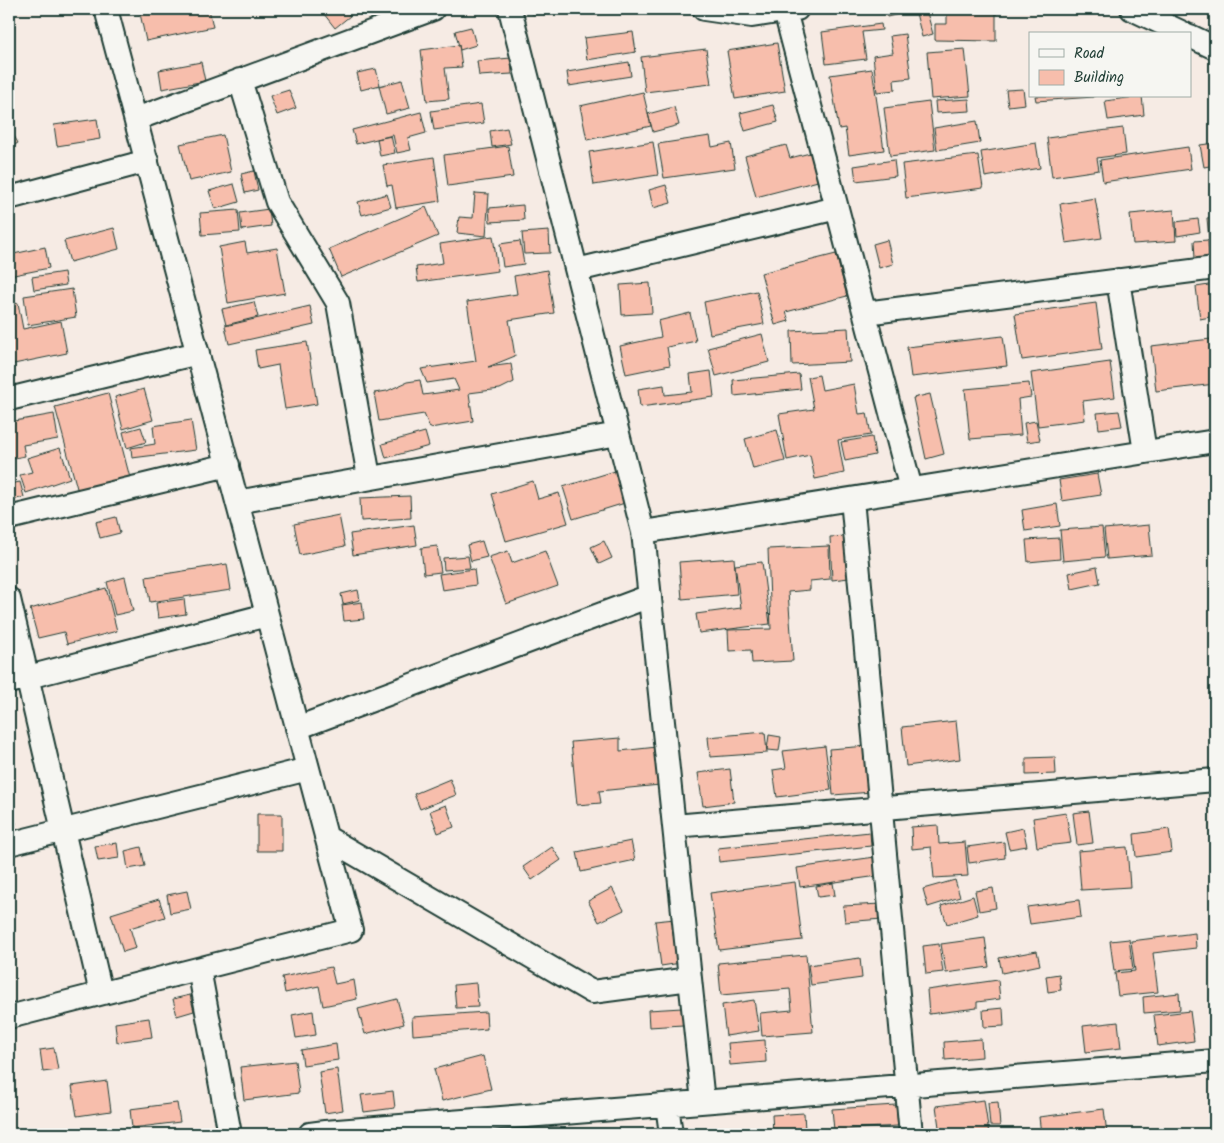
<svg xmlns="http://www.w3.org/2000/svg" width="1224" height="1143" font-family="Kalam,sans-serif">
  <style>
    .building { fill: #f7beac; stroke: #1f3d34 }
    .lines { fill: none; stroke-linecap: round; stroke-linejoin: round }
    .street-casing { stroke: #1f3d34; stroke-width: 26 }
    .street { stroke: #f6f6f2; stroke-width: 22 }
  </style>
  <rect width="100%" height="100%" fill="#f6ebe4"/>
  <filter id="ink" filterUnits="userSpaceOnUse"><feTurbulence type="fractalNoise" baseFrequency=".02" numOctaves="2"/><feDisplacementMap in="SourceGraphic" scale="10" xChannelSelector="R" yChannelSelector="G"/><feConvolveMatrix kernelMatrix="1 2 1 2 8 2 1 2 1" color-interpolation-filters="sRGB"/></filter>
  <g filter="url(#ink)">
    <!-- building -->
    <path class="building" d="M139 9H209L213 27 146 41Z
      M320 9H345L350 16 335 28Z
      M531 9H573V11L532 14Z
      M884 9H898L899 14 887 17Z
      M915 9H926L933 34 922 37Z
      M947 9H996V41L935 40V24H947Z
      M881 24 882 30 862 32 866 59 826 64 822 32Z
      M471 27 476 45 460 50 455 31Z
      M633 32 636 52 587 60 584 38Z
      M905 34 911 78 894 80 895 90 877 92 873 56 893 53 890 36Z
      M777 43 785 91 735 99 727 51Z
      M459 45 462 67 445 68 449 99 427 101 421 50Z
      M706 49 711 84 645 92 641 57Z
      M965 49 970 96 931 99 927 52Z
      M511 58 512 74 479 76 477 61Z
      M201 62 205 81 162 89 159 70Z
      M629 62 631 76 569 86 567 72Z
      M376 69 380 85 361 90 357 73Z
      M872 69 884 150 849 155 845 128 839 129 830 75Z
      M402 80 410 108 386 114 379 86Z
      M1023 89 1025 104 1008 106 1006 90Z
      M289 90 296 108 277 115 270 96Z
      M643 92 651 126 587 140 580 106Z
      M1035 96H1094V97L1036 101Z
      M1142 96 1144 115 1108 120 1105 101Z
      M969 99 970 111 936 113 935 101Z
      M929 102 935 150 890 156 884 108Z
      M481 104 484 123 434 130 431 111Z
      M773 105 778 122 745 131 740 113Z
      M674 107 679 125 653 132 648 114Z
      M421 112 426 133 408 138 411 150 397 153 393 135 356 144 352 130Z
      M97 119 100 139 57 146 54 125Z
      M977 121 980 143 937 150 934 128Z
      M9 127 18 143 9 148Z
      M507 128 511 144 492 147 490 131Z
      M1123 128 1126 154 1097 158 1099 170 1052 177 1047 138Z
      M223 135 231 172 189 181 180 144Z
      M391 136 395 153 380 156 377 139Z
      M710 136 712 147 731 143 735 168 664 178 658 144Z
      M653 142 658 175 594 185 589 152Z
      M1036 143 1040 168 985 177 981 152Z
      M1215 143V165L1204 167 1200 145Z
      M786 145 790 158 810 153 818 181 756 197 745 156Z
      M508 146 513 177 448 186 444 155Z
      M1188 147 1191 169 1103 182 1100 160Z
      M978 155 983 188 906 198 902 164Z
      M434 157 440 201 396 208 392 185 387 186 383 165Z
      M894 160 896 176 856 181 854 166Z
      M254 171 258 190 245 193 241 174Z
      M234 184 239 202 215 209 209 191Z
      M666 185 671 203 653 208 649 190Z
      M475 193 489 194 486 236 457 233 459 217 473 218Z
      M387 194 391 207 362 215 358 202Z
      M1095 198 1102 238 1066 243 1060 204Z
      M523 205 524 220 490 222 489 208Z
      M426 207 438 236 341 277 329 249Z
      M269 209 271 226 242 230 240 213Z
      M238 210 240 232 202 235 200 213Z
      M1174 210 1176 241 1133 244 1130 214Z
      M1215 217V259L1211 260 1207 218Z
      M1198 219 1200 232 1177 236 1176 222Z
      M114 228 119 249 70 262 64 241Z
      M549 231 550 253 524 254 522 233Z
      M493 236 498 271 418 282 416 267 443 263 440 244Z
      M887 240 893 264 879 268 873 244Z
      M1208 240 1209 258 1195 259 1194 241Z
      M520 241 524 264 503 267 500 244Z
      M245 242 247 253 277 248 285 293 228 303 219 247Z
      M45 247 49 268 9 276V255Z
      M836 254 847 296 786 312 789 321 775 325 761 273Z
      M547 270 554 313 509 320 515 356 488 367 511 364 514 382 500 389 469 393 473 421 430 428 424 414 379 421 374 393 387 391 407 382 420 380 423 395 459 390 454 379 427 383 421 369 476 361 467 302 517 294 514 276Z
      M64 272 66 285 34 290 32 277Z
      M650 283 652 313 622 315 620 285Z
      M1215 284V316L1200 319 1196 287Z
      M72 289 76 317 28 325 24 296Z
      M757 291 764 324 710 334 704 302Z
      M254 302 258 317 226 325 222 309Z
      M18 303 23 329 61 321 67 353 9 365V305Z
      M1096 303 1102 349 1022 360 1015 314Z
      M310 306 314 325 229 344 225 326Z
      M690 313 696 341 667 347 670 365 626 374 620 346 661 337 658 321Z
      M848 328 850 362 792 365 791 331Z
      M762 334 769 362 716 376 708 348Z
      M1003 336 1007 366 911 377 907 347Z
      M1211 339 1215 384 1156 391 1151 346Z
      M307 342 317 404 285 409 278 365 258 369 255 350Z
      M1110 362 1115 397 1083 401 1085 420 1038 426 1031 373Z
      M711 371 714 397 640 407 638 389 664 385 665 395 692 392 690 374Z
      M799 374 801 389 734 396 733 380Z
      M819 375 822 390 854 384 859 414 867 413 871 435 838 440 844 473 815 479 810 455 787 460 779 414 814 409 808 377Z
      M1029 383 1031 397 1018 399 1021 435 970 439 965 389Z
      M144 389 153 420 123 429 115 397Z
      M108 393 130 478 78 492 55 407Z
      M930 394 944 454 926 459 913 398Z
      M1119 411 1122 426 1099 429 1097 413Z
      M54 414 58 439 23 445 25 456 9 459V422Z
      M191 420 196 450 132 458 131 448 155 444 153 426Z
      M1036 421 1040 440 1027 442 1024 423Z
      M141 427 146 442 127 448 123 432Z
      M777 430 785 461 753 469 745 439Z
      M425 432 429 446 386 458 382 444Z
      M872 437 875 455 845 461 841 442Z
      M60 448 70 478 26 493 20 475 32 472 27 458Z
      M615 471 625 503 573 519 563 487Z
      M1097 474 1101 495 1062 501 1059 480Z
      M533 481 538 499 559 493 568 523 506 541 492 494Z
      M20 482 24 497 9 501V484Z
      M410 496 411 518 361 521 360 498Z
      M1057 504 1060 526 1025 531 1022 510Z
      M339 515 345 546 300 555 294 524Z
      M116 517 120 533 100 538 96 522Z
      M414 525 417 545 353 555 350 534Z
      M1149 525 1152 555 1107 559 1104 529Z
      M1102 527 1105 557 1063 561 1060 530Z
      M846 536 849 578 832 580 830 537Z
      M1059 538 1060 559 1028 562 1026 540Z
      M482 541 487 557 471 561 467 545Z
      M604 541 612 558 599 564 591 547Z
      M437 546 441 572 424 574 421 548Z
      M829 546 830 579 810 581V590L788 592 793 661 752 663 751 650 729 651 728 630 771 629 768 549Z
      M508 551 512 563 545 551 558 586 506 604 489 557Z
      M468 556 470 568 444 570 443 558Z
      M734 558 737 594 682 599 679 562Z
      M762 562 770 624 699 633 696 614 741 608 735 565Z
      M227 564 231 590 150 602 146 577Z
      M1097 567 1100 583 1072 589 1069 573Z
      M474 569 476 585 442 590 439 574Z
      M125 577 133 611 115 615 107 582Z
      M106 588 117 631 67 644 64 632 38 638 30 609Z
      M358 590 360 600 343 604 341 594Z
      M184 599 186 614 158 618 156 603Z
      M362 602 364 619 344 621 342 605Z
      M956 721 960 759 906 766 902 727Z
      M765 732 767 753 710 757 708 737Z
      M769 735 781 737 779 751 767 750Z
      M620 738V751L657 747 660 785 599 791 601 803 577 805 571 742Z
      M825 746 831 790 777 797 773 770 786 768 783 751Z
      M868 746 872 792 833 795 829 749Z
      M1055 757 1056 774 1026 775V758Z
      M730 769 734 802 703 806 698 773Z
      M450 779 456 795 420 809 414 794Z
      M446 805 454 827 438 833 430 811Z
      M13 810 16 824 9 826V811Z
      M1089 811 1093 843 1077 845 1073 813Z
      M1066 813 1071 843 1037 847 1033 818Z
      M257 814H282V851H257Z
      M938 825 939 844 965 842 968 876 934 878 931 847 912 849 911 827Z
      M1023 828 1027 846 1009 849 1005 832Z
      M1169 829 1172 852 1136 857 1134 834Z
      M870 832 871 846 719 862 718 848Z
      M631 841 635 860 581 872 577 852Z
      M1004 842 1005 858 969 863 967 847Z
      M117 843 119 858 98 861 95 846Z
      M141 847 145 866 128 869 125 851Z
      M552 847 561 860 532 880 523 867Z
      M1127 847 1130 887 1081 890 1078 851Z
      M875 857 878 876 800 887 797 868Z
      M955 880 960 897 928 907 923 889Z
      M795 882 802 940 719 950 710 893Z
      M833 883 835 895 818 897 816 886Z
      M612 888 624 910 599 922 588 901Z
      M993 888 996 908 979 911 975 891Z
      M187 891 191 909 170 913 167 895Z
      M973 896 978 915 947 924 941 906Z
      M159 899 165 917 130 928 136 948 123 952 111 914Z
      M1079 900 1081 917 1030 924 1027 907Z
      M881 904 882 919 845 922 843 906Z
      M675 919 681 963 661 966 655 921Z
      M1195 933 1196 948 1153 953 1158 992 1118 996 1115 973 1135 971 1131 941Z
      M985 938 989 967 946 973 941 944Z
      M1129 939 1133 969 1114 971 1110 941Z
      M939 944 943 972 926 974 923 946Z
      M1037 951 1040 965 1002 973 999 958Z
      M806 955 813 1032 762 1036 760 1013 792 1010 790 989 721 995 718 963Z
      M860 958 862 978 811 985 808 965Z
      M331 967 335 984 354 980 357 999 323 1006 319 986 285 993 282 977Z
      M1059 974 1061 990 1048 992 1046 976Z
      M998 980 1000 999 977 1002V1008L929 1014 927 990Z
      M476 983 478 1007 456 1008 454 985Z
      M1179 993 1180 1010 1144 1013 1143 997Z
      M190 995 194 1011 177 1016 173 999Z
      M397 999 404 1024 365 1034 358 1009Z
      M754 1000 759 1031 726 1036 722 1005Z
      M682 1008 683 1025 649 1027 648 1010Z
      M1003 1008 1004 1026 984 1027 983 1010Z
      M313 1011 316 1035 296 1038 292 1015Z
      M1190 1011 1194 1041 1158 1046 1154 1015Z
      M486 1012 487 1029 413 1035 412 1017Z
      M149 1018 152 1037 117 1042 115 1023Z
      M1118 1022 1121 1048 1086 1052 1083 1026Z
      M981 1039 982 1057 945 1060 944 1042Z
      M765 1040 766 1062 730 1065 728 1043Z
      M336 1044 338 1060 303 1065 301 1050Z
      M54 1048 58 1070 43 1072 40 1050Z
      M483 1056 491 1089 442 1101 434 1069Z
      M295 1061 299 1093 244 1100 240 1067Z
      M337 1069 343 1110 325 1113 319 1072Z
      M107 1081 111 1111 77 1116 72 1086Z
      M393 1091 395 1108 364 1112 361 1095Z
      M984 1100 989 1134H940L936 1106Z
      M998 1102 1000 1126H990L988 1103Z
      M177 1103 180 1122 132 1128 130 1109Z
      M896 1105 898 1126 834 1130 832 1109Z
      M1104 1109 1107 1134H1041L1039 1117Z
      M804 1113 805 1130 773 1132 772 1115Z"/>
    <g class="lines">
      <defs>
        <path id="street" d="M510 9 643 532 703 1102
          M704 9 752 16 797 9
          M1132 9 1185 34
          M785 11 911 489
          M1190 36 1215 48
          M240 80 277 202 338 303 369 477
          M136 119 433 9
          M9 198 147 161
          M577 270 837 208
          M1118 280 1145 452
          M865 313 1215 268
          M9 399 198 353
          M852 499 911 1134
          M237 502 618 434
          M9 518 228 465
          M643 532 1215 441
          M9 599 101 993
          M9 682 267 615
          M297 728 650 596
          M674 826 1215 780
          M326 837 592 992 690 979
          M9 844 308 769
          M199 969 230 1134
          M9 1017 351 930 106 9
          M667 1105 671 1134
          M310 1134 325 1132 1215 1061"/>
      </defs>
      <!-- street casing -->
      <use href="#street" class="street-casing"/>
      <!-- street -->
      <use href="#street" class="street"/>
    </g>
  </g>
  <!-- margin -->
  <rect width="1224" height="1143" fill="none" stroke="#f6f6f2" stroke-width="30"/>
  <rect x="15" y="15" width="1194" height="1113" fill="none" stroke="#1f3d34" stroke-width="2" filter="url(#ink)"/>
  <!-- legend -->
  <rect x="1029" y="32" width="162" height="65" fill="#f6f6f2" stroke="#a0aca6"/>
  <rect x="1039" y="49" width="25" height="8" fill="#f6f6f2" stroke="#a0aca6"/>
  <text x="1074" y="58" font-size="15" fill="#1f3d34">Road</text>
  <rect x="1039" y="70" width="25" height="15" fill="#f7beac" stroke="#a0aca6"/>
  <text x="1074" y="82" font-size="15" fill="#1f3d34">Building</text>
</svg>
